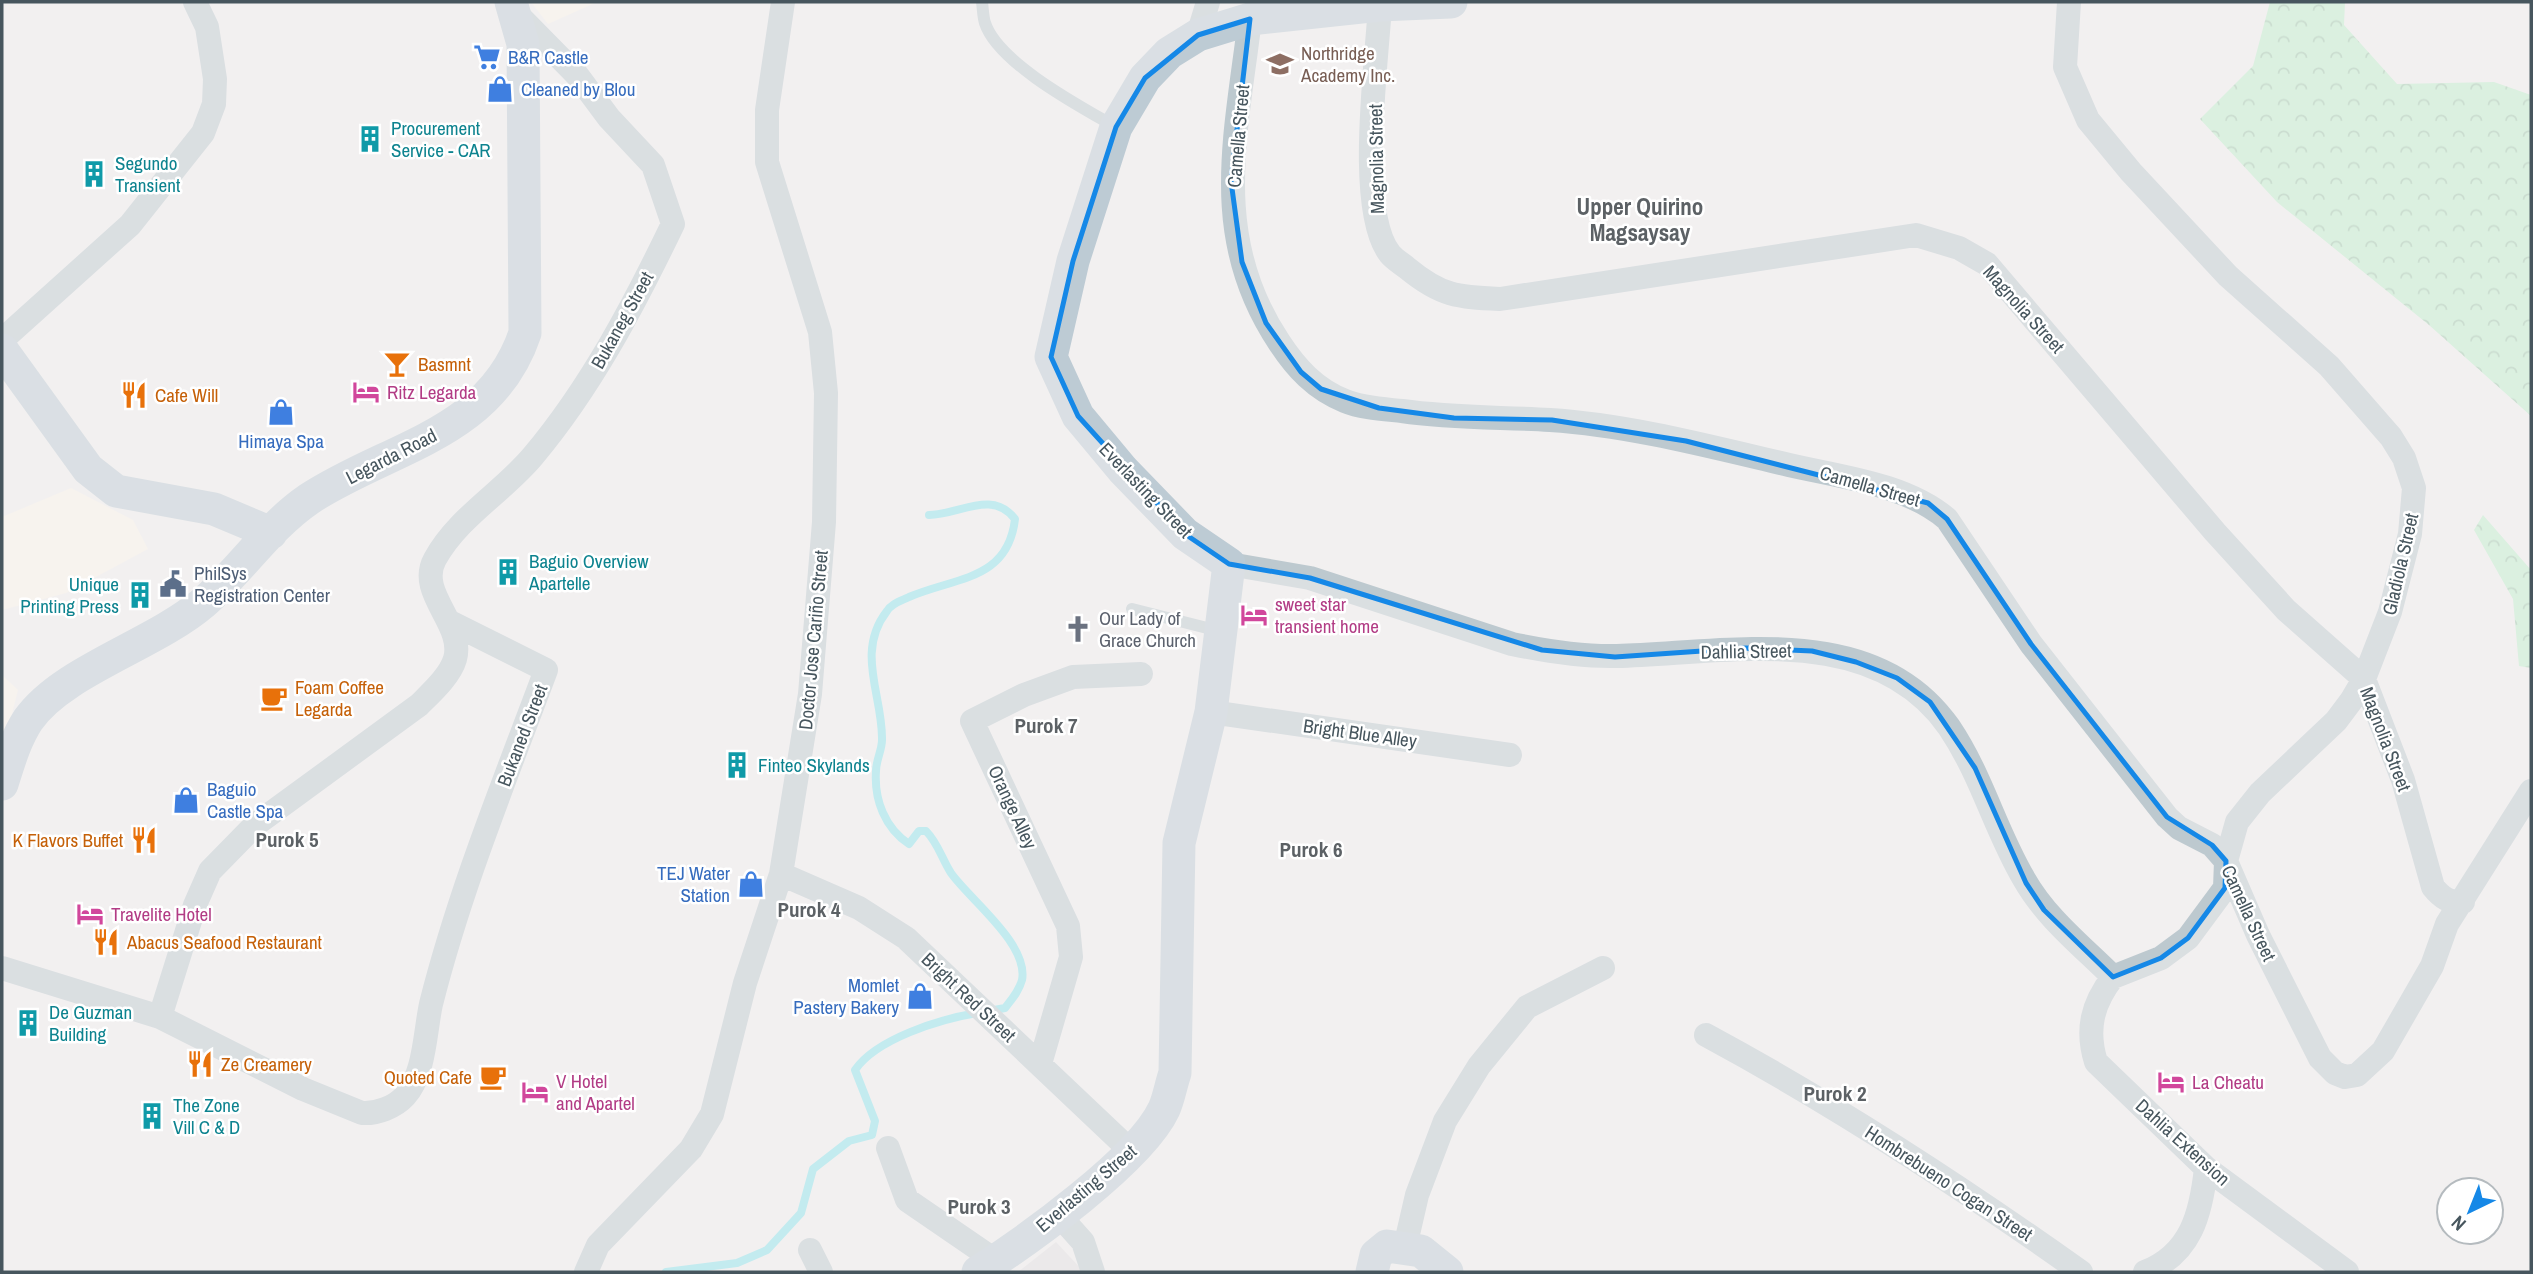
<svg xmlns="http://www.w3.org/2000/svg" width="2533" height="1274" font-family="'Archivo Narrow',sans-serif">
  <style>
    .commercial { fill: #fdf5ea }
    .education { fill: #e3e1e2 }
    .forest { fill: url(#forest-crowns) }
    .lines { fill: none; stroke-linecap: round; stroke-linejoin: round }
    .stream { stroke: #8ae4ee; stroke-width: 8 }
    .lane { stroke: #bdc9cf; stroke-width: 12 }
    .street { stroke: #bdc9cf; stroke-width: 24 }
    .secondary { stroke: #bdcbd4; stroke-width: 33 }
    .marked { fill: none; stroke: #1588e7; stroke-width: 5; stroke-linejoin: round }
    .labels { text-anchor: middle; dominant-baseline: central; stroke-width: 5; stroke-linejoin: round; paint-order: stroke }
    .education-label { font-size: 19px; fill: #785e54; stroke: #fff; text-anchor: start }
    .shop-label { font-size: 19px; fill: #366cbe; stroke: #fff; text-anchor: start }
    .culture-label { font-size: 19px; fill: #0d838f; stroke: #fff; text-anchor: start }
    .street-label { font-size: 19px; fill: #47565e; stroke: #fff }
    .food-label { font-size: 19px; fill: #c56008; stroke: #fff; text-anchor: start }
    .hotel-label { font-size: 19px; fill: #b23c85; stroke: #fff; text-anchor: start }
    .service-label { font-size: 19px; fill: #4e5e75; stroke: #fff; text-anchor: start }
    .worship-label { font-size: 19px; fill: #5b616d; stroke: #fff; text-anchor: start }
    .neighbourhood-label { font-size: 21px; font-weight: bold; fill: #5c6165; stroke: #fff }
    .quarter-label { font-size: 23px; font-weight: bold; fill: #5c6165; stroke: #fff }
  </style>
  <defs>
    <pattern id="forest-crowns" width="20" height="18" patternUnits="userSpaceOnUse" patternTransform="scale(1.75)"><rect width="20" height="18" fill="#bef0cc"/><path d="M2 6a3 3 0 1 1 6 0M12 15a3 3 0 1 1 6 0" fill="none" stroke="#9cc5a9"/></pattern>
  </defs>
  <rect width="100%" height="100%" fill="#f2f0f0"/>
  <!-- commercial -->
  <path class="commercial" d="M531 2H597L548 24Z
    M71 488 133 520 148 549 66 593 2 610V517Z
    M2 675 18 690 2 753Z"/>
  <!-- education -->
  <path class="education" d="M1056 1242 1084 1272H1018Z"/>
  <!-- forest -->
  <path class="forest" d="M2270 2H2345L2344 25 2397 84 2494 82 2531 95V416L2429 325 2277 202 2200 119 2253 66Z
    M2483 515 2531 570V668L2519 666 2513 599 2474 530Z"/>
  <g class="lines">
    <!-- stream -->
    <path class="stream" d="M929 515C959 515 992 489 1015 519 1008 581 955 577 909 597 901 601 892 603 887 611 855 652 883 696 882 740 882 750 876 760 876 771 874 800 885 828 909 844L919 831H926C938 843 942 859 951 873 969 899 1029 944 1022 980 1019 991 1012 999 1005 1008L989 1011
      M666 1272 737 1263 767 1250 801 1213 813 1169 849 1141 872 1135 875 1121 855 1070C876 1039 940 1019 977 1013"/>
    <!-- lane -->
    <path class="lane" d="M982 2C983 9 983 17 985 23 998 63 1081 107 1116 127
      M1132 609 1219 631"/>
    <!-- street -->
    <path class="street" d="M2069 2 2065 67 2088 120 2131 172 2228 276 2329 366 2391 437 2404 458 2414 488 2410 534 2390 612 2364 679 2351 701 2336 721 2260 793 2237 822 2226 861 2225 888 2188 938 2161 958 2113 977
      M1380 5C1377 61 1356 211 1390 254 1394 259 1402 264 1407 268 1441 296 1457 297 1500 299L1916 235 1959 248 1987 264 2215 532 2286 610 2364 679 2403 780 2433 887C2441 897 2450 904 2463 902
      M1250 19C1236 136 1209 237 1279 342 1296 368 1315 389 1345 401 1362 408 1383 409 1402 411 1451 418 1500 417 1550 420 1629 425 1712 447 1789 465 1841 477 1906 484 1947 519L2031 644 2167 817 2179 828 2212 845 2226 861 2258 935 2320 1058 2335 1073 2345 1077 2357 1075 2383 1051 2432 966 2447 924 2531 791
      M1198 35 1208 2
      M2 340 130 225 203 133 214 104 215 79 207 27 195 2
      M1229 564 1310 578 1512 644C1546 651 1582 657 1617 656 1728 653 1874 620 1949 727 1982 776 1995 830 2024 879 2046 918 2082 946 2113 977
      M1211 712 1510 755
      M781 874 859 908 906 938 1133 1153
      M2 968 160 1017 303 1089 362 1113C377 1114 395 1107 405 1096 425 1074 425 1031 431 1004 460 889 505 780 546 670L450 622
      M2113 977C2092 1004 2086 1030 2096 1062L2206 1168 2347 1272
      M160 1017 195 905 210 871 255 825 419 705C431 693 450 676 455 659 465 624 416 593 435 559 458 517 503 492 533 456 591 387 634 305 673 224L653 165 609 118 577 75 517 14
      M1706 1035C1836 1105 1960 1186 2081 1272
      M1040 1064 1071 957 1068 926 972 721 1024 695 1073 677 1141 674
      M888 1148 907 1200 996 1261
      M1058 1214 1083 1242 1093 1272
      M1405 1247 1417 1195 1445 1121 1479 1066 1527 1007 1603 968
      M810 1250 821 1272
      M586 1272 598 1245 691 1149 712 1114 745 983 781 874 810 694 824 522 826 393 820 332 767 162V110L783 2
      M2145 1272C2191 1254 2201 1214 2206 1168"/>
    <!-- secondary -->
    <path class="secondary" d="M2 350 88 469 116 491 214 509 271 533
      M2 784C9 762 15 740 28 720 62 671 154 645 203 603 240 571 268 527 309 499 388 447 491 435 525 333L523 44 511 2
      M978 1272C1028 1240 1140 1160 1164 1109 1169 1098 1171 1084 1175 1073L1179 843 1211 712 1229 564 1185 534 1123 470 1078 416 1051 357 1073 261 1116 127 1145 78 1169 53 1198 35 1250 19 1380 5 1451 2
      M1372 1272 1376 1255 1387 1246 1421 1251 1447 1272"/>
  </g>
  <!-- marked area -->
  <path d="M0 0H2533V1274H0ZM1250 19 1231 181 1242 262 1266 323 1301 372 1321 389 1379 408 1454 418 1552 420 1686 441 1928 503 1947 519 2031 644 2167 817 2212 845 2226 861 2225 888 2188 938 2161 958 2113 977 2044 910 2026 883 1975 768 1930 702 1897 678 1856 662 1812 651 1746 648 1615 657 1542 650 1310 578 1229 564 1185 534 1078 416 1051 357 1073 261 1116 127 1145 78 1198 35Z" fill="#f2f0f0" fill-opacity=".55" fill-rule="evenodd"/>
  <path class="marked" d="M1250 19 1231 181 1242 262 1266 323 1301 372 1321 389 1379 408 1454 418 1552 420 1686 441 1928 503 1947 519 2031 644 2167 817 2212 845 2226 861 2225 888 2188 938 2161 958 2113 977 2044 910 2026 883 1975 768 1930 702 1897 678 1856 662 1812 651 1746 648 1615 657 1542 650 1310 578 1229 564 1185 534 1078 416 1051 357 1073 261 1116 127 1145 78 1198 35Z"/>
  <!-- icons -->
  <defs>
    <symbol id="supermarket-bare" viewBox="-9 -9 18 18"><path d="M-6-5.5h2.5l.6 2H6L4.5 2H-2.5L-4.4-4H-6ZM-1.5 3.2a1.3 1.3 0 1 0 .1 0ZM3 3.2a1.3 1.3 0 1 0 .1 0Z" fill="#3f7fe0" stroke="#fff" stroke-width="2.5" paint-order="stroke"/></symbol>
    <symbol id="school-bare" viewBox="-9 -9 18 18"><path d="M0-5L7-2L0 1L-7-2ZM-4 1L0 2.5L4 1V4Q0 6-4 4Z" fill="#8d6e63" stroke="#fff" stroke-width="2.5" paint-order="stroke"/></symbol>
    <symbol id="shop-bare" viewBox="-9 -9 18 18"><path d="M-5-2.5h2.3a2.7 3.5 0 0 1 5.4 0H5L5.5 6h-11ZM-1.5-2.5h3a1.5 2.3 0 0 0-3 0Z" fill="#3f7fe0" stroke="#fff" stroke-width="2.5" paint-order="stroke"/></symbol>
    <symbol id="building-bare" viewBox="-9 -9 18 18"><path d="M-4-6H4V6H1V3H-1V6H-4ZM-2.5-4.3h1.7v1.8h-1.7ZM.8-4.3h1.7v1.8H.8ZM-2.5-1h1.7V.8h-1.7ZM.8-1h1.7V.8H.8Z" fill="#0f9aa8" stroke="#fff" stroke-width="2.5" paint-order="stroke"/></symbol>
    <symbol id="bar-bare" viewBox="-9 -9 18 18"><path d="M-6-5H6L.8 .8V4.5H3.5V6h-7V4.5H-.8V.8Z" fill="#e8710a" stroke="#fff" stroke-width="2.5" paint-order="stroke"/></symbol>
    <symbol id="hotel-bare" viewBox="-9 -9 18 18"><path d="M-6-4.5h1.5V1H6V5H4.5V3h-9V5H-6ZM-4 0a1.8 1.8 0 1 1 3.6 0ZM.5 0V-2.5h3Q6-2.5 6 0Z" fill="#d1479c" stroke="#fff" stroke-width="2.5" paint-order="stroke"/></symbol>
    <symbol id="restaurant-bare" viewBox="-9 -9 18 18"><path d="M-5-6h1v4h1v-4h1v4h1v-4h1v5L-1.5 .5V6h-2V.5L-5-1ZM5-6V6H3V1.5H1.5Q1.5-4 5-6Z" fill="#e8710a" stroke="#fff" stroke-width="2.5" paint-order="stroke"/></symbol>
    <symbol id="civic-bare" viewBox="-9 -9 18 18"><path d="M-.6-6.5H3V-4.5H.6V-3L4-1V1h2V6H-6V1h2V-1L-.6-3ZM-1.2 2.5V6h2.4V2.5Z" fill="#5c6f8a" stroke="#fff" stroke-width="2.5" paint-order="stroke"/></symbol>
    <symbol id="church-bare" viewBox="-9 -9 18 18"><path d="M-1.2-6h2.4v3.5h3.3v2.4h-3.3V6h-2.4V-.1h-3.3v-2.4h3.3Z" fill="#6b7280" stroke="#fff" stroke-width="2.5" paint-order="stroke"/></symbol>
    <symbol id="cafe-bare" viewBox="-9 -9 18 18"><path d="M-5.5-4.5H6V0H3Q3 3.5 0 3.5H-2.5Q-5.5 3.5-5.5 0ZM3-3.2v2h1.7v-2ZM-6 4.5H4V6H-6Z" fill="#e8710a" stroke="#fff" stroke-width="2.5" paint-order="stroke"/></symbol>
  </defs>
  <g fill-rule="evenodd">
    <use href="#supermarket-bare" x="468" y="38" width="38" height="38"/>
    <use href="#school-bare" x="1261" y="45" width="38" height="38"/>
    <use href="#shop-bare" x="481" y="70" width="38" height="38"/>
    <use href="#building-bare" x="351" y="120" width="38" height="38"/>
    <use href="#building-bare" x="75" y="155" width="38" height="38"/>
    <use href="#bar-bare" x="378" y="345" width="38" height="38"/>
    <use href="#hotel-bare" x="347" y="373" width="38" height="38"/>
    <use href="#restaurant-bare" x="115" y="376" width="38" height="38"/>
    <use href="#shop-bare" x="262" y="393" width="38" height="38"/>
    <use href="#building-bare" x="489" y="553" width="38" height="38"/>
    <use href="#civic-bare" x="154" y="565" width="38" height="38"/>
    <use href="#building-bare" x="121" y="576" width="38" height="38"/>
    <use href="#hotel-bare" x="1235" y="596" width="38" height="38"/>
    <use href="#church-bare" x="1059" y="610" width="38" height="38"/>
    <use href="#cafe-bare" x="255" y="679" width="38" height="38"/>
    <use href="#building-bare" x="718" y="746" width="38" height="38"/>
    <use href="#shop-bare" x="167" y="781" width="38" height="38"/>
    <use href="#restaurant-bare" x="125" y="821" width="38" height="38"/>
    <use href="#shop-bare" x="732" y="865" width="38" height="38"/>
    <use href="#hotel-bare" x="71" y="895" width="38" height="38"/>
    <use href="#restaurant-bare" x="87" y="923" width="38" height="38"/>
    <use href="#shop-bare" x="901" y="977" width="38" height="38"/>
    <use href="#building-bare" x="9" y="1004" width="38" height="38"/>
    <use href="#restaurant-bare" x="181" y="1045" width="38" height="38"/>
    <use href="#cafe-bare" x="474" y="1058" width="38" height="38"/>
    <use href="#hotel-bare" x="2152" y="1063" width="38" height="38"/>
    <use href="#hotel-bare" x="516" y="1073" width="38" height="38"/>
    <use href="#building-bare" x="133" y="1097" width="38" height="38"/>
  </g>
  <g class="labels">
    <!-- education labels -->
    <g class="education-label">
      <text x="1301" y="53">Northridge<tspan x="1301" dy="22">Academy Inc.</tspan></text>
    </g>
    <!-- shop labels -->
    <g class="shop-label">
      <text x="508" y="57">B&amp;R Castle</text>
      <text x="521" y="89">Cleaned by Blou</text>
      <text x="281" y="441" text-anchor="middle">Himaya Spa</text>
      <text x="207" y="789">Baguio<tspan x="207" dy="22">Castle Spa</tspan></text>
      <text x="730" y="873" text-anchor="end">TEJ Water<tspan x="730" dy="22">Station</tspan></text>
      <text x="899" y="985" text-anchor="end">Momlet<tspan x="899" dy="22">Pastery Bakery</tspan></text>
    </g>
    <!-- culture labels -->
    <g class="culture-label">
      <text x="391" y="128">Procurement<tspan x="391" dy="22">Service - CAR</tspan></text>
      <text x="115" y="163">Segundo<tspan x="115" dy="22">Transient</tspan></text>
      <text x="529" y="561">Baguio Overview<tspan x="529" dy="22">Apartelle</tspan></text>
      <text x="119" y="584" text-anchor="end">Unique<tspan x="119" dy="22">Printing Press</tspan></text>
      <text x="758" y="765">Finteo Skylands</text>
      <text x="49" y="1012">De Guzman<tspan x="49" dy="22">Building</tspan></text>
      <text x="173" y="1105">The Zone<tspan x="173" dy="22">Vill C &amp; D</tspan></text>
    </g>
    <!-- street labels -->
    <g class="street-label">
      <text transform="translate(1238 136) rotate(-85)">Camella Street</text>
      <text transform="translate(1376 159) rotate(-91)">Magnolia Street</text>
      <text transform="translate(2024 309) rotate(48)">Magnolia Street</text>
      <text transform="translate(622 320) rotate(-61)">Bukaneg Street</text>
      <text transform="translate(391 456) rotate(-27)">Legarda Road</text>
      <text transform="translate(1870 486) rotate(16)">Camella Street</text>
      <text transform="translate(1146 490) rotate(46)">Everlasting Street</text>
      <text transform="translate(2400 564) rotate(-77)">Gladiola Street</text>
      <text transform="translate(813 640) rotate(-85)">Doctor Jose Cariño Street</text>
      <text transform="translate(1746 651) rotate(-1)">Dahlia Street</text>
      <text transform="translate(1360 733) rotate(8)">Bright Blue Alley</text>
      <text transform="translate(522 735) rotate(-69)">Bukaned Street</text>
      <text transform="translate(2386 739) rotate(69)">Magnolia Street</text>
      <text transform="translate(1013 807) rotate(65)">Orange Alley</text>
      <text transform="translate(2249 913) rotate(65)">Camella Street</text>
      <text transform="translate(969 997) rotate(43)">Bright Red Street</text>
      <text transform="translate(2183 1142) rotate(42)">Dahlia Extension</text>
      <text transform="translate(1949 1183) rotate(33)">Hombrebueno Cogan Street</text>
      <text transform="translate(1086 1188) rotate(-40)">Everlasting Street</text>
    </g>
    <!-- food labels -->
    <g class="food-label">
      <text x="418" y="364">Basmnt</text>
      <text x="155" y="395">Cafe Will</text>
      <text x="295" y="687">Foam Coffee<tspan x="295" dy="22">Legarda</tspan></text>
      <text x="123" y="840" text-anchor="end">K Flavors Buffet</text>
      <text x="127" y="942">Abacus Seafood Restaurant</text>
      <text x="221" y="1064">Ze Creamery</text>
      <text x="472" y="1077" text-anchor="end">Quoted Cafe</text>
    </g>
    <!-- hotel labels -->
    <g class="hotel-label">
      <text x="387" y="392">Ritz Legarda</text>
      <text x="1275" y="604">sweet star<tspan x="1275" dy="22">transient home</tspan></text>
      <text x="111" y="914">Travelite Hotel</text>
      <text x="556" y="1081">V Hotel<tspan x="556" dy="22">and Apartel</tspan></text>
      <text x="2192" y="1082">La Cheatu</text>
    </g>
    <!-- service labels -->
    <g class="service-label">
      <text x="194" y="573">PhilSys<tspan x="194" dy="22">Registration Center</tspan></text>
    </g>
    <!-- worship labels -->
    <g class="worship-label">
      <text x="1099" y="618">Our Lady of<tspan x="1099" dy="22">Grace Church</tspan></text>
    </g>
    <!-- neighbourhood labels -->
    <g class="neighbourhood-label">
      <text x="1046" y="725">Purok 7</text>
      <text x="287" y="839">Purok 5</text>
      <text x="1311" y="849">Purok 6</text>
      <text x="809" y="909">Purok 4</text>
      <text x="1835" y="1093">Purok 2</text>
      <text x="979" y="1206">Purok 3</text>
    </g>
    <!-- quarter labels -->
    <g class="quarter-label">
      <text x="1640" y="206">Upper Quirino<tspan x="1640" dy="26">Magsaysay</tspan></text>
    </g>
  </g>
  <!-- border -->
  <rect width="2533" height="1274" fill="none" stroke="#47565e" stroke-width="7"/>
  <!-- north arrow -->
  <g transform="translate(2470 1211) rotate(223)"><circle r="33" fill="#ffffff" stroke="#b5bbbf" stroke-width="2"/>
  <path d="M0-5L12 26L0 18L-12 26Z" fill="#1588e7"/>
  <text y="-10" font-size="19" font-weight="bold" text-anchor="middle" fill="#47565e">N</text>
  </g>
</svg>
